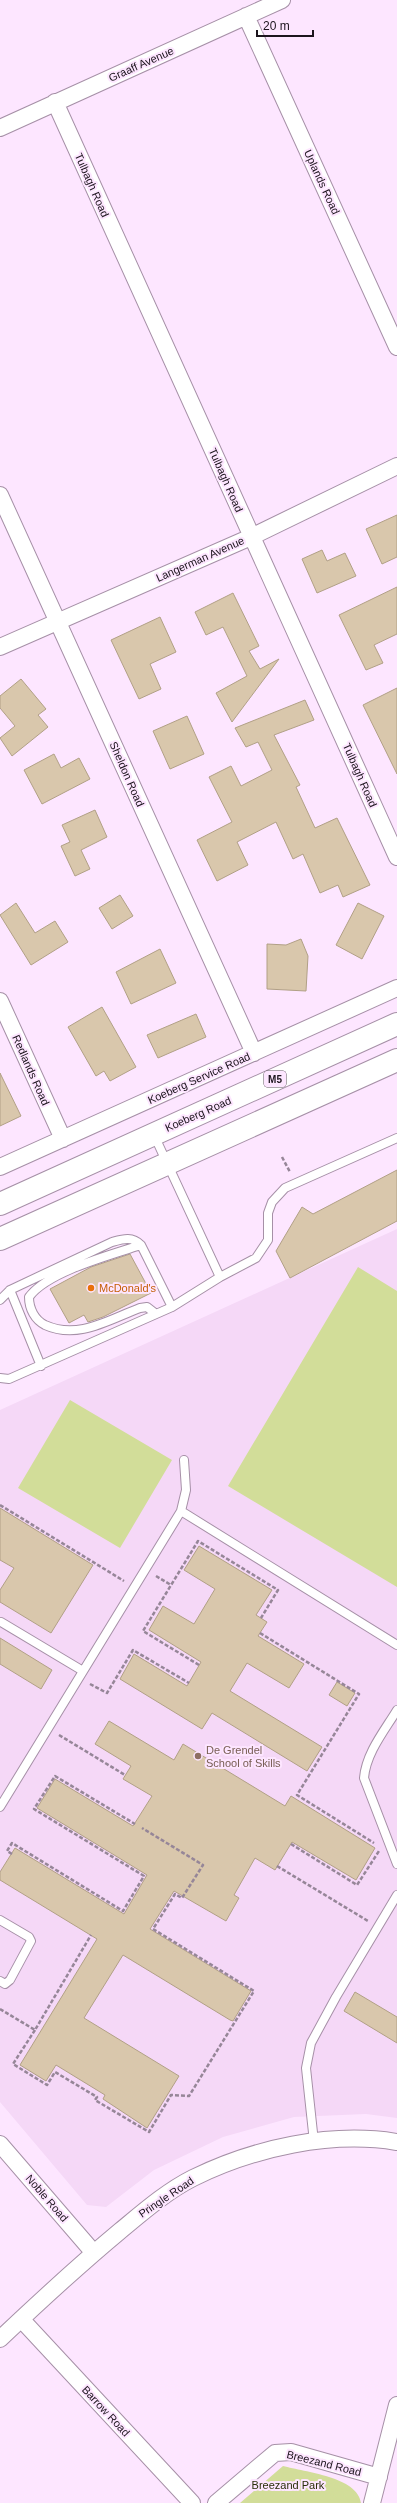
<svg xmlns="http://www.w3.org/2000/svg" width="397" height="2503" font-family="Arial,sans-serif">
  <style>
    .built { fill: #f5d8f7 }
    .green { fill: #d2dd99 }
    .building { fill: #d9c7ac; stroke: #b1a086 }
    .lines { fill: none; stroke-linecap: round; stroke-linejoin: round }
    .lane-casing { stroke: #a690a7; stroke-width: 10 }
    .street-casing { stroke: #a690a7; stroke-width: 18 }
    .primary-casing { stroke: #a690a7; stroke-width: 24 }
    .path { stroke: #968698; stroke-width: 2.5; stroke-dasharray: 4 2; stroke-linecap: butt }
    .lane { stroke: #fff; stroke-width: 8 }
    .street { stroke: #fff; stroke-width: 16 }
    .primary { stroke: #fff; stroke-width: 22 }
    .food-dot { fill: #e8710a; stroke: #fde6ff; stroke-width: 1.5 }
    .education-dot { fill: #8d6e63; stroke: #fde6ff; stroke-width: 1.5 }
    .labels { text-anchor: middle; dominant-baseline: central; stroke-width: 4; stroke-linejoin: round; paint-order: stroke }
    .shield { fill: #fde6ff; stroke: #605361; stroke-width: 1 }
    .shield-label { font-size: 10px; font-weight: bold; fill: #1c141d }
    .street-label { font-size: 11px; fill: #1c141d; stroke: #fde6ff }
    .food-label { font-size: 11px; fill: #c56008; stroke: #fde6ff; text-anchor: start }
    .education-label { font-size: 11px; fill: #785e54; stroke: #fde6ff; text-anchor: start }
    .park-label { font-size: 11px; fill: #2a2f0a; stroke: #fde6ff }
  </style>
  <rect width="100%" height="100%" fill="#fde6ff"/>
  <!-- built -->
  <path class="built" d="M397 1229V2118L366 2114 294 2117 223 2137 154 2170 106 2207 87 2205 0 2102V1410Z"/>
  <!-- green -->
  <path class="green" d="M358 1267 397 1291V1587L228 1486Z
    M70 1400 172 1460 120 1548 18 1488Z
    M283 2466C305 2472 358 2477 361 2503H240Z"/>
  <!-- building -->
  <path class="building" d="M397 515V557L382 564 366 529Z
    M322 550 327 561 345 553 356 576 317 593 302 559Z
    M397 587V634L374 645 383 663 366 670 339 615Z
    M233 593 259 646 249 651 260 669 279 659 232 722 216 693 247 676 223 627 206 635 195 612Z
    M160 617 176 652 150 664 161 689 139 699 111 640Z
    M21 679 46 709 38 715 48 727 12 756 0 738 15 726 0 708V696Z
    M397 688V774L363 705Z
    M305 700 314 720 274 735 300 785 296 787 315 828 337 818 370 885 343 897 338 885 320 893 303 854 293 859 276 822 237 842 248 865 217 881 197 840 232 822 209 777 231 766 241 786 272 770 258 742 246 747 235 728Z
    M187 716 204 754 170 769 153 731Z
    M54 754 61 768 79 758 90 779 42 804 24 770Z
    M95 810 107 837 81 850 90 869 75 876 61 846 70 842 62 825Z
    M120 895 133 916 112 929 99 908Z
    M16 903 35 933 55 921 68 942 31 965 0 915Z
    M358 903 384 916 362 959 336 945Z
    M301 939 308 956 306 991 267 989V944L286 945Z
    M160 949 176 983 131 1004 116 972Z
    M102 1007 136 1067 110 1081 104 1071 96 1076 68 1027Z
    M196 1014 206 1037 158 1058 147 1035Z
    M0 1073 21 1116 0 1126Z
    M397 1170V1221L290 1278 276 1251 302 1207 313 1214Z
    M130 1254 151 1293 103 1317 88 1322 84 1315 69 1323 50 1289 91 1267Z
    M0 1508 93 1565 51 1633 0 1602V1590L14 1568 0 1560Z
    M199 1546 272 1590 256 1615 267 1622 258 1636 304 1664 289 1688 247 1663 230 1691 322 1747 307 1771 212 1713 202 1729 120 1679 134 1654 187 1686 201 1662 149 1630 163 1606 194 1624 215 1589 184 1570Z
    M0 1638 52 1670 41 1689 0 1664Z
    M337 1682 355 1693 347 1706 329 1695Z
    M109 1721 174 1760 183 1744 285 1806 291 1796 375 1848 356 1880 292 1842 275 1870 255 1858 234 1895 239 1898 226 1921 174 1891 150 1929 251 1991 233 2021 230 2020 123 1955 84 2018 179 2076 147 2128 103 2099 105 2095 56 2065 46 2081 20 2065 97 1939 0 1880V1872L15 1848 124 1914 147 1875 37 1808 55 1779 133 1826 152 1796 123 1779 131 1766 95 1744Z
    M355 1992 397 2017V2043L344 2011Z"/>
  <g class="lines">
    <defs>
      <path id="lane" d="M154 1135 220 1277
        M141 1245C110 1255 47 1272 29 1297 29 1309 35 1320 45 1325 78 1340 108 1320 140 1308L147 1307 156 1314
        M10 1290 41 1366
        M0 1300 10 1290 112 1242C123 1239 132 1236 141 1245L172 1307
        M0 1378 9 1379 172 1307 220 1277 256 1258 268 1240V1213L272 1202 285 1188 397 1138
        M181 1511 397 1645
        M1 1622 83 1671
        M397 1710C385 1730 366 1753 364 1778L397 1864
        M0 1807 181 1511 186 1490 184 1460
        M0 1920 29 1937 31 1941 10 1980 5 1984 0 1981
        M314 2142 306 2068 311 2043 336 1997 397 1895"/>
      <path id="street" d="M246 16 397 347
        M55 102 397 857
        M0 128 282 0
        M0 495 254 1053
        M0 647 251 537 397 466
        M0 1001 63 1139
        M0 1167 397 988
        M0 2144 94 2253
        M21 2319 192 2503
        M0 2339C39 2302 78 2266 120 2231 143 2212 167 2191 193 2178 254 2148 330 2131 397 2142
        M216 2503 275 2453 291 2452 379 2477
        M372 2503 397 2405"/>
      <path id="primary" d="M0 1204 397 1024
        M0 1239 397 1060"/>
    </defs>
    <!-- lane casing -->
    <use href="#lane" class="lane-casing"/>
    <!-- street casing -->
    <use href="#street" class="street-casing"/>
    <!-- primary casing -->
    <use href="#primary" class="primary-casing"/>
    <!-- path -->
    <path class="path" d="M282 1157 290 1172
      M0 1505 124 1581
      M156 1576 171 1585
      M260 1633 359 1694 297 1795 374 1843
      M199 1665 143 1631 198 1541 278 1590 261 1618
      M90 1684 107 1693 133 1650 189 1683
      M59 1735 125 1775
      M291 1844 357 1885 379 1851
      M12 1854 7 1851 12 1843 123 1911 144 1876 34 1809 55 1776 135 1824
      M277 1866 368 1921
      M0 2009 35 2030 91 1935
      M35 2030 13 2064 47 2085 55 2072 97 2097 95 2100 149 2132 171 2095 189 2096 254 1991 153 1929 175 1894 182 1898 203 1865 142 1828"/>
    <!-- lane -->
    <use href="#lane" class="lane"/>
    <!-- street -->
    <use href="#street" class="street"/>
    <!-- primary -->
    <use href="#primary" class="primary"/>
  </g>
  <!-- markers -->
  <circle class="food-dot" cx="91" cy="1288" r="4"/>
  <circle class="education-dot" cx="198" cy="1756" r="4"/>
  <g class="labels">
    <!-- shield labels -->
    <rect class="shield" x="264" y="1071" width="22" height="16" rx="3"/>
    <g class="shield-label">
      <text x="275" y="1079">M5</text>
    </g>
    <!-- street labels -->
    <g class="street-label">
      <text transform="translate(141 64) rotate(-24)">Graaff Avenue</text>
      <text transform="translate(322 182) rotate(65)">Uplands Road</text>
      <text transform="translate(92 185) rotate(66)">Tulbagh Road</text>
      <text transform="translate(226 480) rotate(66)">Tulbagh Road</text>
      <text transform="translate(200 559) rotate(-24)">Langerman Avenue</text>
      <text transform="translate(127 774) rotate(66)">Sheldon Road</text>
      <text transform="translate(360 775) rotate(66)">Tulbagh Road</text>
      <text transform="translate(31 1070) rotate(66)">Redlands Road</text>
      <text transform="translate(199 1078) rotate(-24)">Koeberg Service Road</text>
      <text transform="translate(198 1114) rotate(-24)">Koeberg Road</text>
      <text transform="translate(166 2197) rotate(-34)">Pringle Road</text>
      <text transform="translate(47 2198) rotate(49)">Noble Road</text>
      <text transform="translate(106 2411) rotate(47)">Barrow Road</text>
      <text transform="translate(324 2463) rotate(14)">Breezand Road</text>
    </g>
    <!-- food labels -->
    <g class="food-label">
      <text x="99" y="1288">McDonald's</text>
    </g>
    <!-- education labels -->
    <g class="education-label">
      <text x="206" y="1750">De Grendel<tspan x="206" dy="13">School of Skills</tspan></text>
    </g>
    <!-- park labels -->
    <g class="park-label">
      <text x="288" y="2485">Breezand Park</text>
    </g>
  </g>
  <!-- scale -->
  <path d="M257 30v6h56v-6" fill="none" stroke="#1c141d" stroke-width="2"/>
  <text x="263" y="30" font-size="12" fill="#1c141d" stroke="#fde6ff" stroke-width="3" paint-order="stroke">20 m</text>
</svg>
